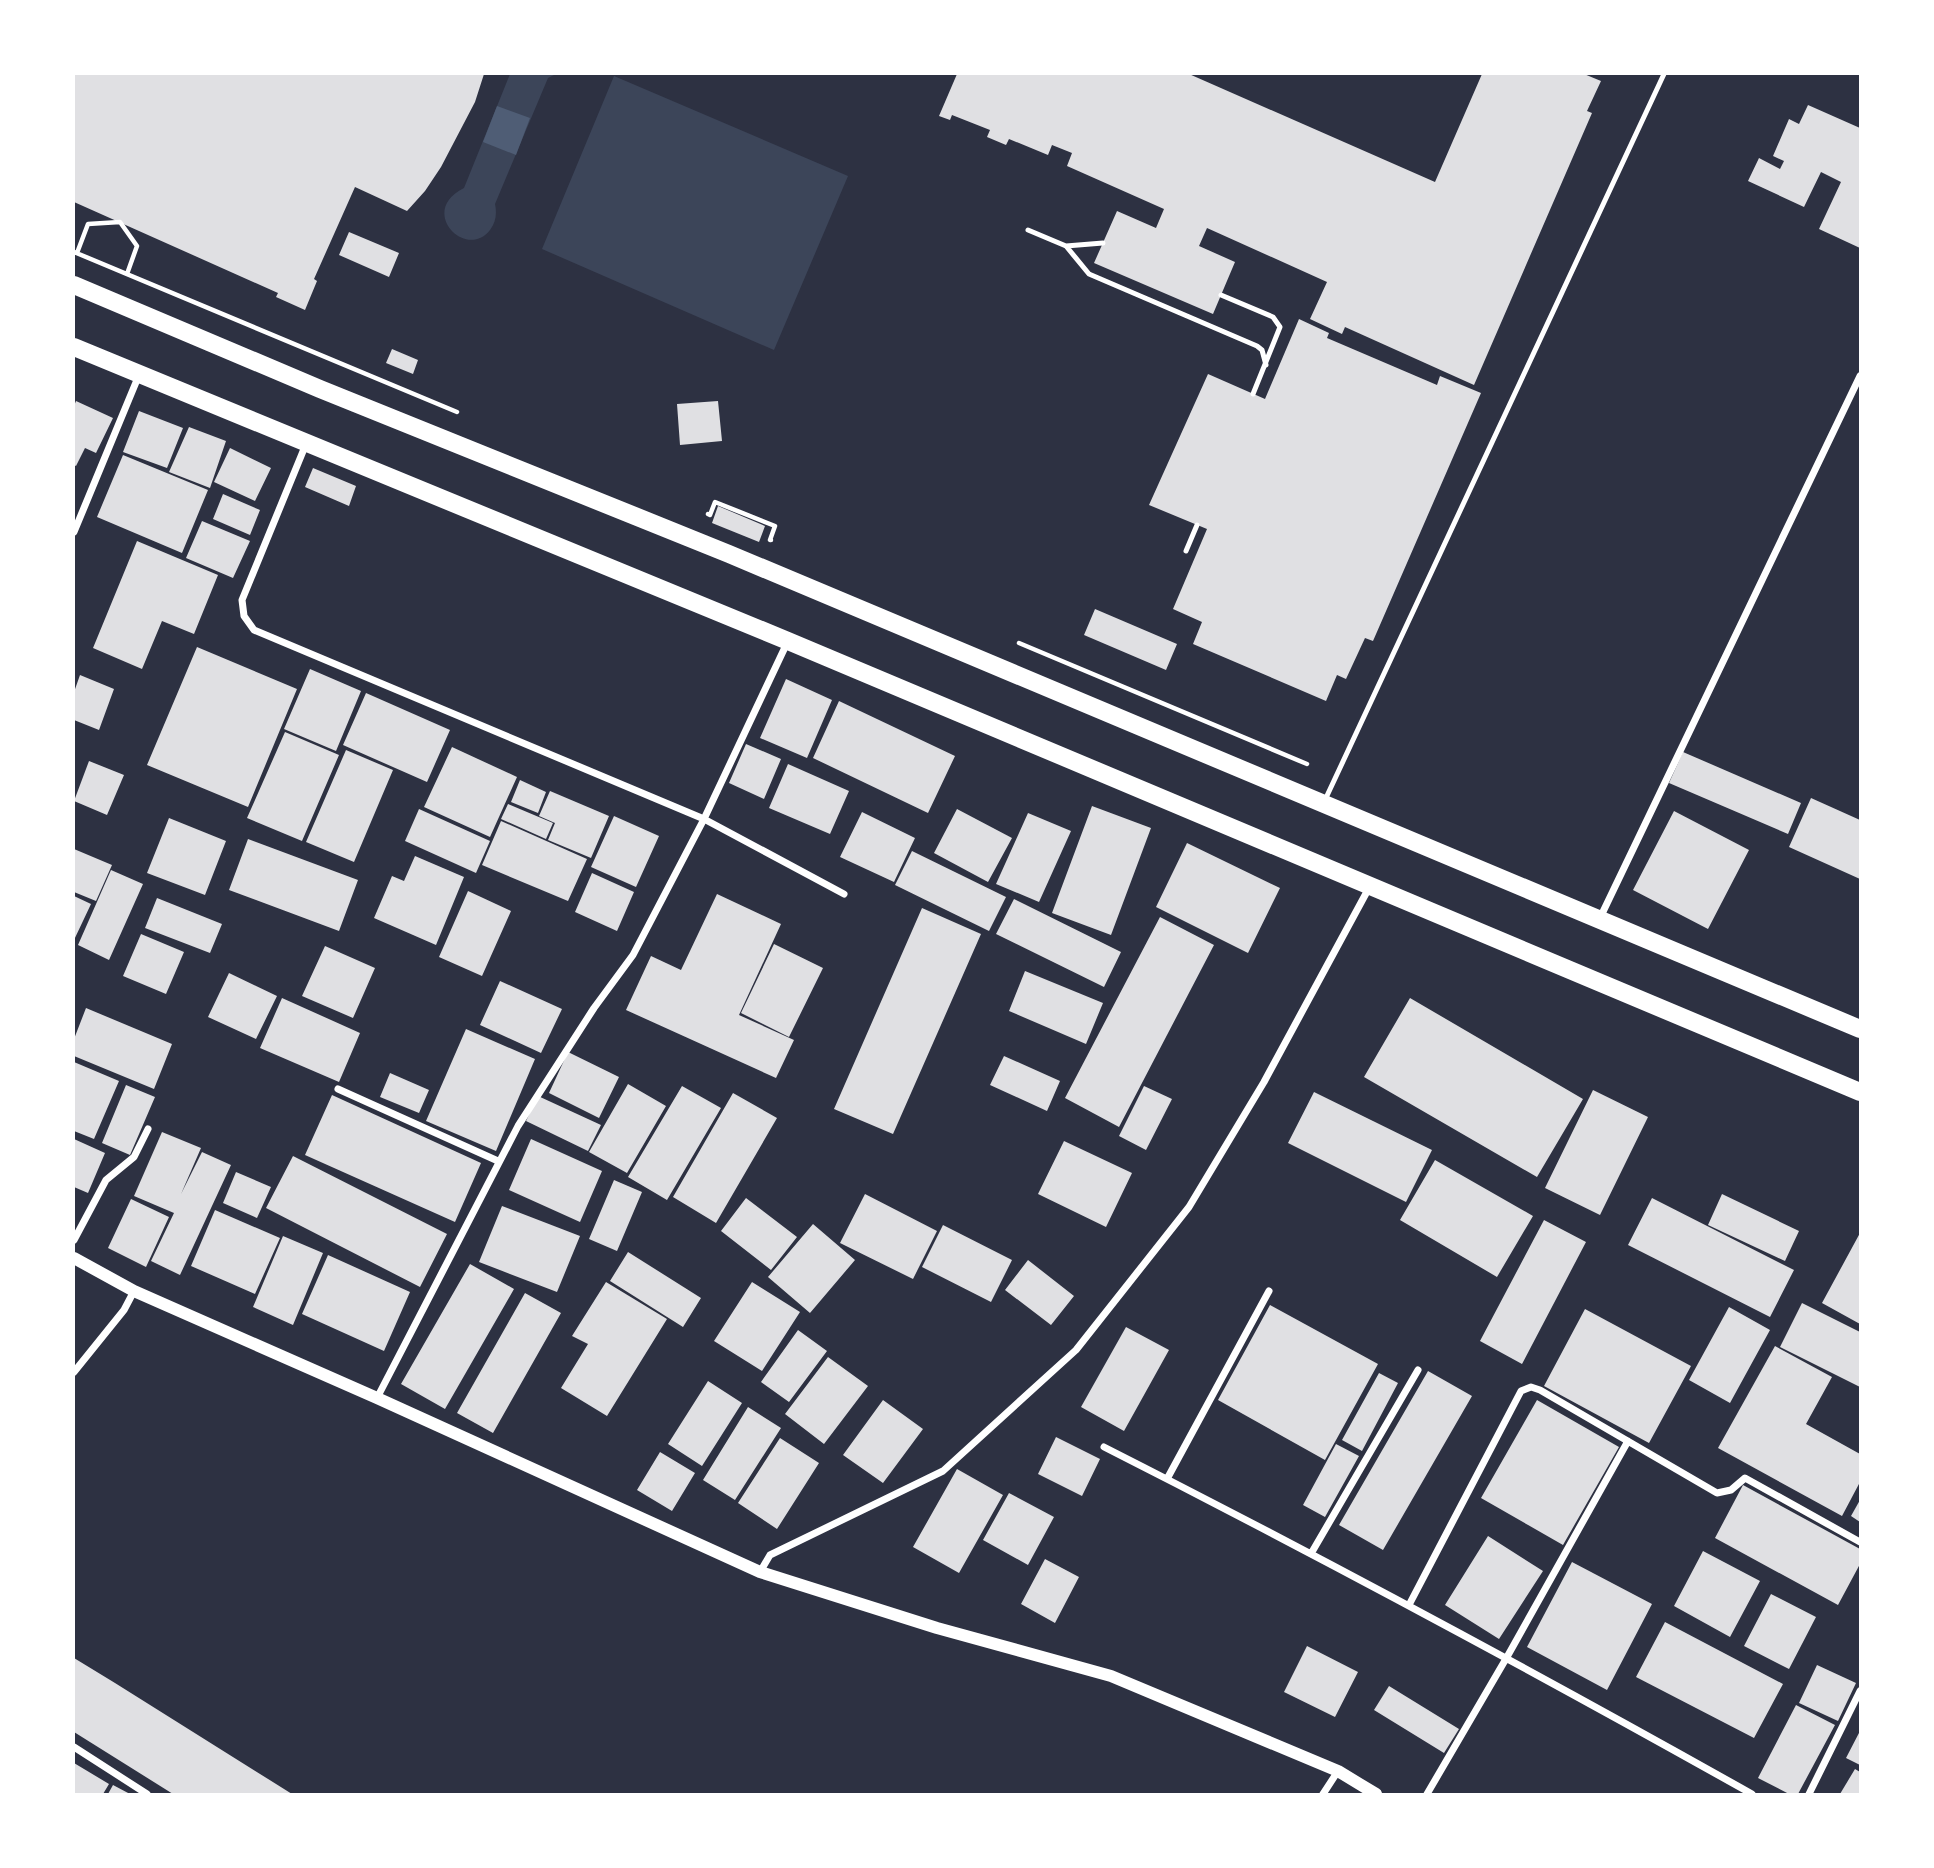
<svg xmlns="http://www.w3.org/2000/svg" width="1934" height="1868" font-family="Raleway,sans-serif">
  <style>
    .green { fill: #3c4559 }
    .water { fill: #4f5d75 }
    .building { fill: #e0e0e3 }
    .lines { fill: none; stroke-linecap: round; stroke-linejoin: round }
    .path { stroke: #fff; stroke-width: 4.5 }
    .service { stroke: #fff; stroke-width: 5 }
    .minor { stroke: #fff; stroke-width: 7 }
    .tertiary { stroke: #fff; stroke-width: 12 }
    .primary { stroke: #fff; stroke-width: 18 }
  </style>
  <rect width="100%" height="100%" fill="#2d3142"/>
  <!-- green -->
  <path class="green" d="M510 74H556L548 78 495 204C497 213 496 222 490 230 466 261 417 211 464 188Z
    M614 76 848 176 774 350 542 249Z"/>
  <!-- water -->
  <path class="water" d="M497 106 530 118 516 155 483 142Z"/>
  <!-- building -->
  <path class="building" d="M74 74H484L475 102 441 167 425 191 407 211 355 187 314 279 317 281 305 310 276 297 278 293 74 202Z
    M957 74H1189L1435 182 1482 74H1584L1601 81 1587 111 1592 113 1474 385 1345 327 1342 334 1310 319 1327 282 1207 228 1199 246 1235 262 1213 314 1094 263 1117 211 1156 228 1164 209 1067 166 1072 153 1052 145 1048 155 1009 139 1006 145 987 137 990 130 952 115 950 120 939 116Z
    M1808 105 1860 128V248L1819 229 1841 182 1821 172 1804 207 1748 181 1759 158 1780 169 1784 161 1773 156 1789 119 1799 124Z
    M349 232 399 253 389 277 339 255Z
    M1299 319 1329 333 1327 338 1437 385 1440 376 1481 393 1373 641 1365 638 1346 679 1337 675 1326 701 1193 644 1202 622 1173 609 1207 529 1149 505 1208 374 1265 399Z
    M392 349 418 360 413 374 386 363Z
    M76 401 113 418 96 453 85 448 76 466 74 465V406Z
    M718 401 722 441 680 445 677 404Z
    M139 411 183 428 167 468 123 452Z
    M189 427 226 441 210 488 169 472Z
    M230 448 271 468 255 501 214 482Z
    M123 455 208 490 182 553 97 517Z
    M313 468 356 486 349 506 305 487Z
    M223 494 260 510 250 535 213 519Z
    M718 506 765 526 759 542 712 523Z
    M202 521 250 541 233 578 186 558Z
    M137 541 218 575 194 634 162 621 142 669 93 648Z
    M1095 609 1177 644 1166 670 1084 635Z
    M197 647 297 689 248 807 147 765Z
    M310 669 361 691 336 751 284 729Z
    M80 675 114 689 99 730 74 720V692Z
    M786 679 832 700 807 758 760 738Z
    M366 693 450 730 427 782 343 745Z
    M839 701 955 756 928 813 813 758Z
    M285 732 339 755 302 841 247 818Z
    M746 744 781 759 764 799 729 783Z
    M452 747 517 777 490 837 424 807Z
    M346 750 393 770 354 862 306 842Z
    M1683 752 1801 803 1788 834 1669 783Z
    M89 761 124 775 107 815 74 801Z
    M788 764 849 791 830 834 769 808Z
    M520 780 546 792 538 813 511 802Z
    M550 791 609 816 591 858 548 840 555 823 539 816Z
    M1811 798 1860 820V879L1789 847Z
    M508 804 553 823 546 839 501 819Z
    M1092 806 1151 828 1111 935 1052 913Z
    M419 809 490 841 476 873 405 841Z
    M957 809 1012 838 988 882 934 853Z
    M1674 811 1749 850 1708 929 1633 890Z
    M862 812 915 838 894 882 840 857Z
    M1028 813 1071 831 1039 902 996 884Z
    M614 816 659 836 636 887 591 867Z
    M169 818 226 841 205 895 147 873Z
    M501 821 587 859 568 901 482 865Z
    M248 839 358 880 339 931 229 890Z
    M1187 843 1280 888 1248 953 1156 907Z
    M74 849 112 865 96 901 74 892Z
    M912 851 1006 897 989 931 895 885Z
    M415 856 464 877 436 945 374 918 392 876 404 881Z
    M111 870 143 884 109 960 78 945Z
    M592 873 634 892 617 931 575 912Z
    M468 891 511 911 482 976 439 957Z
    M717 894 781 924 739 1015 794 1040 776 1078 626 1010 651 956 681 970Z
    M74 896 91 904 74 940Z
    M157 898 222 924 210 953 145 928Z
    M1014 899 1121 952 1104 987 996 934Z
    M922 908 981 934 893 1134 834 1109Z
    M1160 917 1214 945 1119 1127 1065 1098Z
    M141 934 184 952 166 994 123 976Z
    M774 944 823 968 789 1037 741 1013Z
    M325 946 375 968 353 1018 302 996Z
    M1025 971 1103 1003 1086 1044 1009 1011Z
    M229 973 277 996 256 1039 208 1017Z
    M500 981 562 1009 541 1053 480 1025Z
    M282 998 360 1033 339 1082 260 1048Z
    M1410 998 1583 1099 1537 1177 1364 1077Z
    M86 1008 172 1044 154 1089 74 1056V1039Z
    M466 1029 535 1059 496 1151 426 1121Z
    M568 1052 619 1077 599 1118 549 1093Z
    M1004 1056 1060 1081 1047 1111 990 1085Z
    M74 1062 119 1081 94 1139 74 1131Z
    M390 1073 429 1090 419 1113 380 1097Z
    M628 1084 666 1106 627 1173 589 1152Z
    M126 1085 155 1097 130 1155 102 1143Z
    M682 1086 721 1108 667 1200 628 1177Z
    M1144 1086 1172 1099 1146 1150 1119 1136Z
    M1593 1090 1648 1117 1600 1215 1545 1188Z
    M1314 1092 1432 1150 1406 1202 1288 1143Z
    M733 1093 777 1118 716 1223 673 1197Z
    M332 1095 481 1163 455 1222 305 1155Z
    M538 1096 601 1125 588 1151 526 1121Z
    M162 1132 201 1148 181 1194 202 1152 231 1165 180 1275 151 1261 174 1213 134 1196Z
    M74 1139 105 1153 88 1193 74 1187Z
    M531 1139 602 1171 580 1222 509 1190Z
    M1064 1141 1132 1173 1106 1227 1038 1194Z
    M293 1156 447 1234 420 1287 266 1208Z
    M1435 1160 1533 1216 1497 1277 1400 1220Z
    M236 1172 271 1187 257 1218 223 1203Z
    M614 1180 642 1192 617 1251 589 1239Z
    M865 1194 937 1231 913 1279 840 1243Z
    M1722 1194 1799 1231 1785 1261 1708 1225Z
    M746 1198 797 1237 771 1270 721 1231Z
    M1652 1198 1794 1270 1770 1317 1628 1245Z
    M131 1199 169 1217 146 1267 108 1248Z
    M502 1206 580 1236 557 1292 479 1262Z
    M215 1210 280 1238 255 1294 191 1266Z
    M1544 1220 1586 1242 1522 1364 1480 1341Z
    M813 1224 855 1260 810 1313 768 1277Z
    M943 1225 1012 1260 991 1302 922 1267Z
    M1860 1233V1324L1822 1303Z
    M283 1236 323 1253 293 1325 253 1307Z
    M628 1252 701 1298 683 1327 610 1281Z
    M328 1255 410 1292 384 1351 302 1314Z
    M1028 1260 1074 1296 1051 1325 1005 1290Z
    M470 1264 514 1289 445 1409 401 1384Z
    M606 1282 667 1319 607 1416 561 1388 588 1344 572 1336Z
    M752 1282 800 1312 762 1371 714 1341Z
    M525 1293 561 1313 493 1433 457 1413Z
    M1802 1303 1860 1332V1387L1780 1347Z
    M1270 1305 1378 1364 1325 1460 1218 1400Z
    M1729 1307 1770 1330 1730 1403 1689 1380Z
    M1585 1309 1691 1366 1649 1443 1544 1386Z
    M1126 1327 1169 1350 1124 1431 1081 1407Z
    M798 1330 827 1351 789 1402 761 1382Z
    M1775 1346 1832 1377 1806 1424 1860 1454V1482L1842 1516 1718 1448Z
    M828 1357 868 1386 824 1444 785 1414Z
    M1428 1371 1472 1396 1383 1550 1339 1525Z
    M1379 1373 1398 1383 1362 1451 1342 1440Z
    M708 1381 742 1403 702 1466 668 1444Z
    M883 1400 923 1429 883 1483 843 1455Z
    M1537 1400 1619 1447 1563 1545 1481 1498Z
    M748 1407 781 1428 735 1500 703 1480Z
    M1056 1437 1100 1459 1082 1496 1038 1474Z
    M780 1438 819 1463 777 1529 738 1503Z
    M1336 1444 1359 1456 1325 1517 1303 1505Z
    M660 1452 695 1473 672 1511 637 1490Z
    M957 1469 1003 1495 959 1573 913 1547Z
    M1743 1485 1860 1549V1564L1838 1605 1715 1538Z
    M1009 1493 1054 1517 1028 1565 983 1540Z
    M1860 1500V1522L1851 1516Z
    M1488 1536 1543 1571 1499 1639 1445 1605Z
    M1703 1551 1760 1581 1730 1637 1674 1606Z
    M1045 1559 1079 1577 1055 1623 1021 1604Z
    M1572 1562 1652 1604 1607 1690 1527 1647Z
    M1771 1594 1816 1617 1789 1669 1744 1646Z
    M1665 1622 1783 1684 1754 1738 1636 1677Z
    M1307 1646 1358 1672 1335 1717 1284 1692Z
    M74 1658 115 1683 292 1794H173L74 1732Z
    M1817 1665 1856 1683 1838 1721 1799 1703Z
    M1389 1686 1459 1729 1444 1753 1374 1710Z
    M1796 1705 1835 1725 1798 1794H1789L1758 1778Z
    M1860 1731V1765L1846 1758Z
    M74 1763 109 1784 103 1794H74Z
    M1855 1769 1860 1772V1794H1840Z
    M113 1785 130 1794H108Z"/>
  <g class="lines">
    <!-- path -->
    <path class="path" d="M74 252 457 412
      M77 253 88 224 120 222 137 246 127 274
      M708 514 710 515 715 502 775 526 770 540H771
      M1019 643 1307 764"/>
    <!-- service -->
    <path class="service" d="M1028 230 1066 246 1089 274 1257 346 1262 350 1266 365
      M1066 246 1103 243
      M1221 295 1273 317 1280 327 1253 394
      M1186 551 1197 525
      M1325 800 1664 74"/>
    <!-- minor -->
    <path class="minor" d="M306 444 242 600 244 616 254 630 704 819 844 894
      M74 532 139 375
      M1600 918 1860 376
      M338 1089 498 1161
      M74 1240 106 1180 134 1157 148 1129
      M74 1372 124 1310 134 1291
      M377 1398 518 1126 594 1008 633 955 704 819 787 643
      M1104 1447C1323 1558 1538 1674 1752 1794
      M1167 1479 1269 1291
      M1312 1552 1418 1370
      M760 1572 770 1555 943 1471 1076 1350 1189 1207 1264 1082 1370 886
      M1409 1605 1521 1391 1531 1387 1540 1390 1717 1493 1731 1490 1745 1478 1860 1542
      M74 1747 147 1794
      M1323 1794 1338 1771
      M1427 1794 1507 1657 1628 1441
      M1809 1794 1860 1691"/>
    <!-- tertiary -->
    <path class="tertiary" d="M74 1258 134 1291 377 1398 760 1572 937 1628 1111 1676 1338 1771 1376 1794"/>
    <!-- primary -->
    <path class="primary" d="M74 285 320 389 729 554 1860 1029
      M74 347 788 641 1860 1092"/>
  </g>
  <!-- border -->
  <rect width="1934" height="1868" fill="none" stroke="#ffffff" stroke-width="150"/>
</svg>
